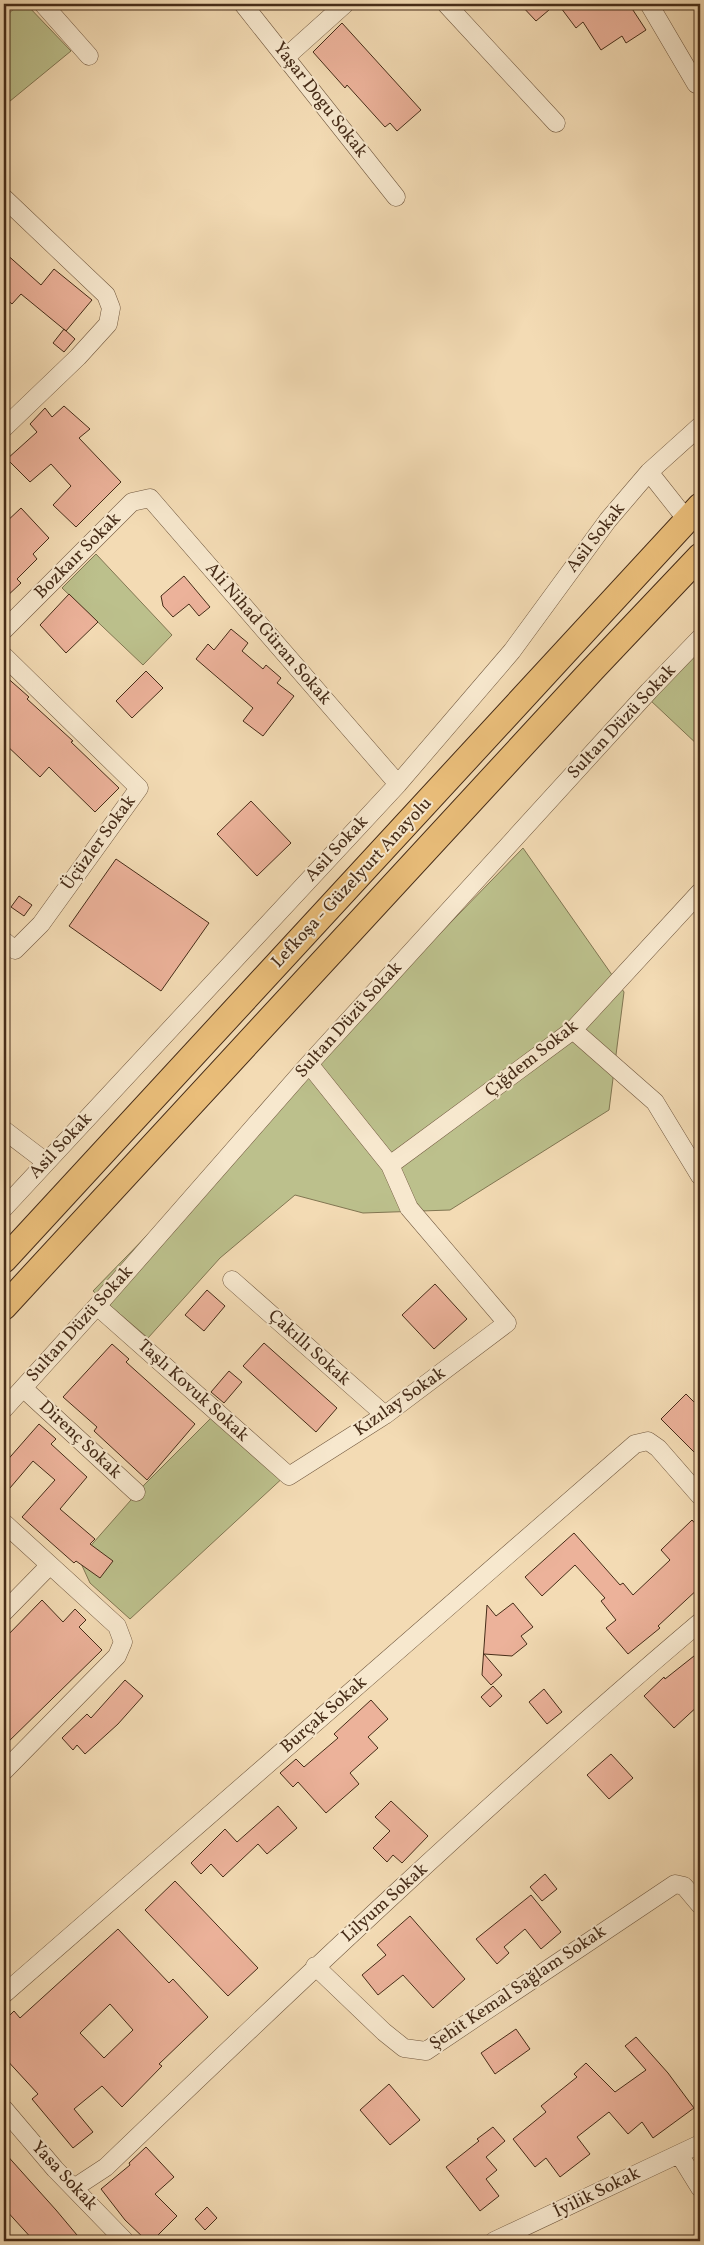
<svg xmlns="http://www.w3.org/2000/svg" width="704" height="2245" font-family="Vollkorn,serif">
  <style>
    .green { fill: #bcc08c; stroke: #817652 }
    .building { fill: #ecb29a; stroke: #462c18; fill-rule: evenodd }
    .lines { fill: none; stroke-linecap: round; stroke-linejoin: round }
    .minor-casing { stroke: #71583f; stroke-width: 19 }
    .highway-casing { stroke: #462c18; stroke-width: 27 }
    .minor { stroke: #f7e8ce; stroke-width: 18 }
    .highway { stroke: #eabe7a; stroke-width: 25 }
    .labels { text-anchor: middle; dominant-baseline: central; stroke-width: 4; stroke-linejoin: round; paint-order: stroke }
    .street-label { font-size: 18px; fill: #462c18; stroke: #f7e8ce }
  </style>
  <rect width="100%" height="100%" fill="#f3dbb4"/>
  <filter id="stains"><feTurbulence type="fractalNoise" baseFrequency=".004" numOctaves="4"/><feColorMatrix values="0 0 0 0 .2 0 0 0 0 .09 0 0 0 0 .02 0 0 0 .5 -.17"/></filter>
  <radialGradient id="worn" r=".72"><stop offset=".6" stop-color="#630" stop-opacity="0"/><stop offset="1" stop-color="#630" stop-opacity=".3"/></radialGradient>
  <!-- green -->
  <path class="green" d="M19 4H26L71 51 4 106V18Z
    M96 554 172 635 143 665 62 588Z
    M700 640V747L650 700Z
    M523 848 624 992 609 1110 450 1210 363 1213 295 1195 220 1258 148 1338 93 1291Z
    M218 1411 287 1474 130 1619 90 1583 79 1559 145 1484Z"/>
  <!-- building -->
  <path class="building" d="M520 4H556L536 21Z
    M558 4H629L646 30 626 43 622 36 601 50 583 22 576 28Z
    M342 23 421 110 397 131 390 123 385 127 347 85 345 88 313 52Z
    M4 252 41 285 54 269 92 300 66 331 21 294 12 304 4 297Z
    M64 329 75 339 64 352 53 343Z
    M64 406 90 429 79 438 121 482 76 527 53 505 71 486 51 464 30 482 7 459 37 432 30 424 45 408 52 417Z
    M21 508 49 538 33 554 37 559 17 579 21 583 4 599V524Z
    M184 576 210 607 199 616 189 604 173 617 163 606 161 596Z
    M69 594 98 622 66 653 40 625Z
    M231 629 248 643 242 651 263 669 266 665 281 678 277 683 294 696 263 736 243 721 253 708 196 659 208 644 214 650Z
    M146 671 163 688 132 718 116 701Z
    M4 675 29 697 27 699 73 741 71 742 119 788 95 812 49 767 40 777 4 743Z
    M251 801 291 843 257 876 217 834Z
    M116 859 209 923 161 991 69 926Z
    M19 896 32 905 24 916 11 907Z
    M435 1284 467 1319 434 1349 402 1315Z
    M207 1290 225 1306 204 1331 185 1315Z
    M264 1343 337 1408 316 1432 243 1366Z
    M112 1344 129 1359 126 1362 195 1424 147 1480 94 1431 97 1427 63 1397Z
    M229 1371 242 1382 224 1403 211 1392Z
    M686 1394 700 1408V1458L661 1419Z
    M39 1424 56 1439 51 1444 87 1477 60 1509 95 1539 90 1544 113 1561 100 1578 76 1561 74 1563 22 1517 55 1480 33 1461 4 1495V1464Z
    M692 1520 700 1529V1587L658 1626 660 1628 628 1654 606 1628 616 1620 601 1601 605 1598 575 1565 542 1596 525 1577 574 1533 620 1585 623 1583 633 1595 670 1560 661 1550Z
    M42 1600 63 1622 75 1609 86 1620 79 1627 102 1650 4 1746V1639Z
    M513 1603 533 1627 521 1636 527 1644 512 1656 484 1654 502 1675 491 1685 482 1675 487 1605 496 1616Z
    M694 1656 700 1665V1704L674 1728 644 1696 664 1677 665 1679Z
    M125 1680 143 1696 118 1724 85 1754 77 1745 73 1750 62 1738 87 1714 91 1718Z
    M493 1686 502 1696 490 1707 481 1697Z
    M544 1689 562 1712 547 1724 529 1702Z
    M371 1700 388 1719 368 1737 378 1748 350 1773 359 1784 326 1813 298 1782 293 1787 280 1773 296 1759 304 1767 338 1738 334 1734Z
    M611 1754 633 1778 609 1799 587 1775Z
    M391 1801 428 1836 402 1863 393 1855 387 1862 373 1848 390 1831 375 1817Z
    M278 1806 297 1828 267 1854 258 1844 223 1877 211 1864 201 1874 191 1863 225 1829 237 1842Z
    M545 1874 557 1889 542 1901 530 1887Z
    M175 1881 258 1968 228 1996 145 1910Z
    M531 1895 561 1932 541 1949 525 1929 504 1947 509 1953 497 1964 476 1939Z
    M410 1916 465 1979 433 2008 403 1975 378 1995 362 1975 386 1955 377 1945Z
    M118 1929 169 1983 173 1979 208 2017 159 2064 162 2066 122 2107 102 2086 74 2109 93 2132 73 2148 32 2099 38 2094 4 2057V2021L14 2011 20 2018ZM110 2004 133 2030 104 2058 80 2033Z
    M516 2029 530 2049 495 2074 481 2053Z
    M636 2037 668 2073 694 2108 653 2138 642 2122 628 2134 609 2112 577 2137 590 2154 560 2177 546 2158 535 2167 513 2139 546 2112 541 2106 577 2077 574 2074 586 2063 615 2092 646 2070 625 2046Z
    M389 2084 420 2120 390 2145 360 2110Z
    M493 2127 505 2141 486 2157 497 2170 486 2179 499 2196 480 2211 446 2167 479 2141 477 2139Z
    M146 2147 174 2177 155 2194 177 2216 152 2241H147L125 2220 101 2189 130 2165 129 2163Z
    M4 2152 56 2210 82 2241H34L4 2208Z
    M207 2207 217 2218 205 2230 195 2219Z"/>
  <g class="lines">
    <defs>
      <path id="minor" d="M43 4 89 56
        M243 4 396 197
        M446 4 556 123
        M649 4 696 84
        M286 57 345 4
        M4 198 106 295 111 308 108 324 78 357 4 428
        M649 472 687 520
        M4 630 132 502 150 498 398 784
        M4 656 139 788 41 924 15 950 4 941
        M573 1030 655 1102 700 1176
        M4 1130 46 1162
        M390 1165 573 1030 700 892
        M4 1208 398 784 512 651 608 520 649 472 700 426
        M232 1280 385 1415
        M97 1306 289 1476 385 1415 507 1323 409 1208 390 1165 309 1064
        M23 1388 136 1492
        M4 1409 97 1306 309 1064 649 691 700 638
        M4 1523 117 1626 123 1642 117 1656 4 1771
        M4 1612 50 1565
        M315 1966 384 2032 404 2048 426 2051 675 1884 684 1886 700 1905
        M4 1994 635 1444 648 1441 658 1448 700 1496
        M4 2109 55 2169 125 2241
        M679 2154 700 2188
        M74 2188 106 2167C300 1981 495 1796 700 1622
        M494 2241 700 2144"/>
      <path id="highway" d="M4 1260 700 506
        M4 1307 592 670 700 556"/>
    </defs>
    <!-- minor casing -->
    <use href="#minor" class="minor-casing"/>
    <!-- highway casing -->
    <use href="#highway" class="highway-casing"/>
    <!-- minor -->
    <use href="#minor" class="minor"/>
    <!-- highway -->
    <use href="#highway" class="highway"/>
  </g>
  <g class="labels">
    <!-- street labels -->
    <g class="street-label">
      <text transform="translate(320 100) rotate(52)">Yaşar Dogu Sokak</text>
      <text transform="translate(596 538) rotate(-52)">Asil Sokak</text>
      <text transform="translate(78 556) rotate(-45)">Bozkaır Sokak</text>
      <text transform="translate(268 634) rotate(49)">Ali Nihad Güran Sokak</text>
      <text transform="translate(622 722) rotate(-47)">Sultan Düzü Sokak</text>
      <text transform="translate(99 843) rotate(-54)">Üçüzler Sokak</text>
      <text transform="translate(337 849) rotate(-47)">Asil Sokak</text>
      <text transform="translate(352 883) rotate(-47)">Lefkoşa - Güzelyurt Anayolu</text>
      <text transform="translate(349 1020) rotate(-48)">Sultan Düzü Sokak</text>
      <text transform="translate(532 1059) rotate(-38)">Çığdem Sokak</text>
      <text transform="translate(61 1146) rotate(-47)">Asil Sokak</text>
      <text transform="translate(80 1324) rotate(-48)">Sultan Düzü Sokak</text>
      <text transform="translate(309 1348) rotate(42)">Çakıllı Sokak</text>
      <text transform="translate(193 1391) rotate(42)">Taşlı Kovuk Sokak</text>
      <text transform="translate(400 1402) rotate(-35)">Kızılay Sokak</text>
      <text transform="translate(80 1440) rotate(43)">Direnç Sokak</text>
      <text transform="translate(324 1715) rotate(-41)">Burçak Sokak</text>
      <text transform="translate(385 1903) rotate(-42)">Lilyum Sokak</text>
      <text transform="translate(518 1988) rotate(-34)">Şehit Kemal Sağlam Sokak</text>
      <text transform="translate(64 2176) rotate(47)">Yasa Sokak</text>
      <text transform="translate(597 2193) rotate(-26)">İyilik Sokak</text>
    </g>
  </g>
  <!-- margin -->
  <rect width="704" height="2245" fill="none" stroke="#f3dbb4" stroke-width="20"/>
  <rect x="5" y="5" width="694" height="2235" fill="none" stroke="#462c18" stroke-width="2.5"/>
  <rect x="10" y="10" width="684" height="2225" fill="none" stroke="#462c18"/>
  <rect width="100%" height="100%" filter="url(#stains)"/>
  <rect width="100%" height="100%" fill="url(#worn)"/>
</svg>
